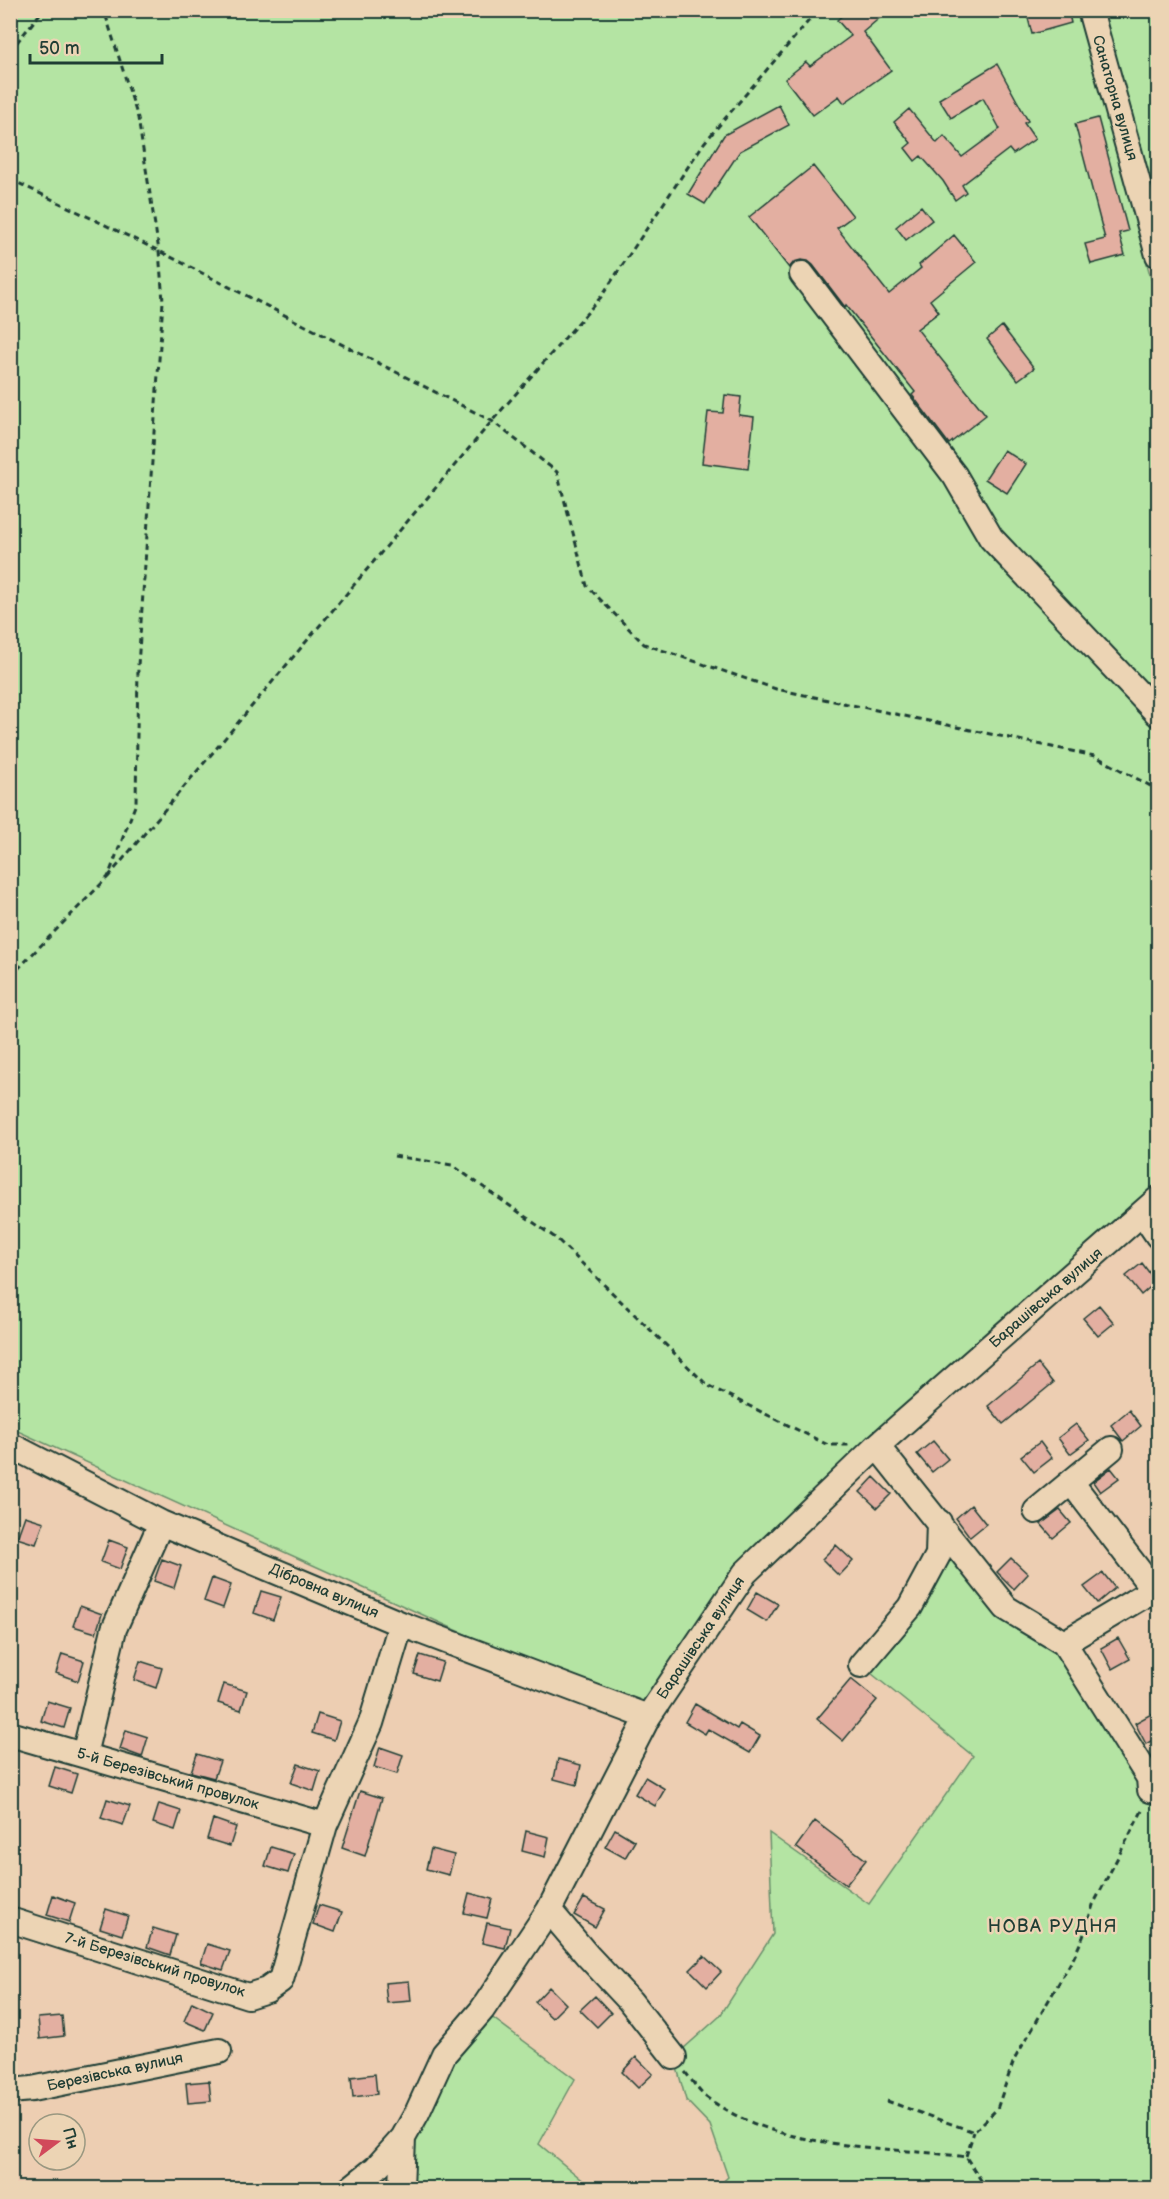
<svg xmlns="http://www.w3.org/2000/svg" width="1169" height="2199" font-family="'Balsamiq Sans',sans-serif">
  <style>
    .green { fill: #b4e4a3; stroke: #6a906c; stroke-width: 1.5 }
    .building { fill: #e3afa1; stroke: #1f3d34; stroke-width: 1.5 }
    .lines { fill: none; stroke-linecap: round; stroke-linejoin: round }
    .minor-casing { stroke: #1f3d34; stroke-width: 28 }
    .path { stroke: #1f3d34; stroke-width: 3; stroke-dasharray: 6 4.5; stroke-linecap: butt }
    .minor { stroke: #ecd4b4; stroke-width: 24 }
    .labels { text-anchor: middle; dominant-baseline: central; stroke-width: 5; stroke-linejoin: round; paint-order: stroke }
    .street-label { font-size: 15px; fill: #1f3d34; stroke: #ecd4b4 }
    .quarter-label { font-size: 18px; letter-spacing: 1.5px; fill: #1f3d34; stroke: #ecd4b4 }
  </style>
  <rect width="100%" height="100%" fill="#edceb2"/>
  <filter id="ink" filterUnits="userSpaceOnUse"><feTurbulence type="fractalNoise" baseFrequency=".0167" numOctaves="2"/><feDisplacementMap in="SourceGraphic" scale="12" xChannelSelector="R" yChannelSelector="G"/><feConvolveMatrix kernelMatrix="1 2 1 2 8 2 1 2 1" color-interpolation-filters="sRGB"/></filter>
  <g filter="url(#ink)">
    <!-- green -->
    <path class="green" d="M11 11H1158V282L1089 46 1158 305V1189L745 1573 648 1717 11 1428Z
      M939 1522 1006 1608 1064 1643 1158 1786V2188H716L728 2177 710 2125 686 2100 674 2057 720 2016 773 1934 769 1833 869 1904 973 1756 861 1665 910 1607Z
      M482 2010 575 2079 539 2144 592 2188H401L403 2138Z"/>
    <!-- building -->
    <path class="building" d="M849 10H889L863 32 891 70 844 103 839 96 813 115 785 79 806 62 810 66 851 36 837 20Z
      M1026 10H1068L1071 23 1032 34Z
      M997 64 1028 121 1024 123 1035 139 1013 154 1009 149 962 185 966 192 955 200 943 181 921 156 915 161 905 148 911 143 894 122 909 109 937 143 944 136 962 157 1000 129 983 98 951 118 939 99Z
      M779 105 789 125 740 151 705 204 688 194 724 135Z
      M1098 118 1128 231 1119 233 1125 255 1091 264 1085 244 1105 239 1075 124Z
      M813 166 853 216 837 228 889 294 921 268 919 265 954 235 976 262 930 300 939 312 917 329 986 415 949 444 912 395 915 392 846 305 845 307 813 265 808 261 801 260 794 262 789 268 749 217Z
      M921 206 932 220 906 240 896 227Z
      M1002 326 1034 368 1018 380 987 339Z
      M725 395 741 397 739 415 754 417 748 469 702 463 708 412 723 413Z
      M1004 450 1026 464 1007 493 985 479Z
      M1142 1263 1156 1282 1141 1295 1126 1276Z
      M1099 1305 1114 1323 1098 1336 1083 1318Z
      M1038 1364 1053 1383 1003 1424 988 1406Z
      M1129 1410 1141 1426 1123 1441 1111 1425Z
      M1076 1424 1089 1440 1070 1454 1058 1438Z
      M933 1441 948 1459 932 1472 917 1454Z
      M1040 1442 1052 1458 1034 1472 1021 1456Z
      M1111 1468 1119 1478 1100 1492 1093 1482Z
      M874 1477 891 1494 877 1508 860 1492Z
      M971 1505 986 1524 970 1537 956 1518Z
      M1060 1510 1071 1523 1053 1538 1041 1524Z
      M25 1516 44 1522 36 1544 17 1538Z
      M109 1540 128 1547 120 1569 101 1562Z
      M836 1545 853 1561 839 1576 822 1559Z
      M1011 1558 1028 1574 1014 1589 997 1572Z
      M162 1559 181 1566 174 1588 154 1581Z
      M1103 1573 1115 1588 1097 1603 1084 1587Z
      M212 1578 231 1585 223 1608 204 1601Z
      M261 1591 281 1597 273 1620 254 1613Z
      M757 1592 778 1604 767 1622 747 1610Z
      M80 1606 102 1614 96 1633 73 1626Z
      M1118 1638 1130 1659 1112 1669 1101 1648Z
      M62 1654 84 1661 78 1681 56 1673Z
      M420 1655 443 1662 437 1681 414 1674Z
      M140 1661 162 1668 156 1688 134 1680Z
      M851 1679 877 1700 843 1741 817 1719Z
      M224 1684 247 1691 241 1710 218 1703Z
      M47 1701 70 1708 64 1728 41 1721Z
      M695 1704 737 1729 740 1724 760 1736 750 1753 708 1729 705 1734 685 1722Z
      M1153 1713 1158 1724V1737L1146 1744 1135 1723Z
      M318 1714 340 1721 334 1740 312 1733Z
      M126 1730 148 1737 142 1757 120 1749Z
      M380 1747 403 1755 397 1774 374 1767Z
      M197 1754 220 1761 214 1778 191 1772Z
      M558 1759 581 1765 577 1785 554 1779Z
      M298 1764 320 1771 314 1791 291 1783Z
      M55 1767 77 1774 71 1793 49 1786Z
      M645 1777 665 1789 655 1806 635 1794Z
      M360 1791 382 1798 365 1856 342 1848Z
      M107 1799 130 1806 123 1825 101 1818Z
      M159 1804 181 1811 175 1830 153 1823Z
      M213 1819 236 1827 230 1846 207 1839Z
      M815 1821 866 1860 846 1885 796 1847Z
      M615 1829 635 1841 625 1858 605 1847Z
      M526 1831 549 1837 545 1857 522 1851Z
      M271 1847 294 1854 288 1873 265 1866Z
      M431 1849 454 1855 449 1875 426 1869Z
      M469 1893 492 1899 487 1918 464 1913Z
      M53 1895 75 1903 69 1922 47 1915Z
      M584 1898 605 1909 595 1927 574 1915Z
      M319 1905 342 1912 335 1932 313 1924Z
      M106 1909 128 1916 122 1935 100 1928Z
      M487 1923 510 1928 505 1948 482 1943Z
      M153 1928 176 1935 170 1955 147 1947Z
      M207 1944 230 1951 223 1970 201 1963Z
      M704 1956 721 1972 707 1987 690 1970Z
      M409 1981 411 2001 387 2003 385 1983Z
      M549 1987 566 2004 552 2018 535 2002Z
      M595 1996 611 2013 597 2027 580 2010Z
      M192 2002 213 2012 205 2030 184 2021Z
      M62 2016 64 2036 40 2039 38 2018Z
      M636 2057 653 2074 638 2088 622 2072Z
      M375 2074 377 2094 353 2097 351 2077Z
      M209 2081 211 2101 188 2103 186 2083Z"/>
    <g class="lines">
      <defs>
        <path id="minor" d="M1090 10 1158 255
          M802 274 955 476 991 538 1158 714
          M1143 1214 1158 1236
          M10 1445 161 1523 401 1624 648 1717
          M877 1446 1006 1608 1064 1643 1149 1778 1150 1790 1158 1792
          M1071 1482 1153 1589
          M1036 1511 1111 1449
          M1064 1643 1158 1587
          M861 1665 910 1607 938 1555 939 1522
          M10 1734 325 1825
          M84 1755 114 1629 161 1523
          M549 1910 587 1955 630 2001 674 2057
          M10 1920 248 1996 267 1990 281 1980 325 1825 371 1723 401 1624
          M10 2091 32 2089 219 2051
          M351 2188 376 2168 403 2138
          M401 2188 403 2138 417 2113 444 2054 482 2010 549 1910 648 1717 745 1573 877 1446 1158 1199"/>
      </defs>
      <!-- minor casing -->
      <use href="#minor" class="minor-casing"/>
      <!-- path -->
      <path class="path" d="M10 51 43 10
        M10 179 159 251 492 421 557 472 587 586 644 644 776 689 1095 756 1158 790
        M108 877 492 421 601 297 704 143 812 17 820 10
        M10 977 108 877 136 803 138 666 163 301 159 251 138 118 104 10
        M394 1156 452 1165 557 1239 707 1385 828 1445H849
        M685 2072C692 2080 698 2091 706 2097 781 2152 879 2145 966 2157L986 2188
        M887 2101 974 2132 997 2109 1014 2060 1074 1957 1083 1937 1093 1905 1143 1809
        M966 2156 974 2132"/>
      <!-- minor -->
      <use href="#minor" class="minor"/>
    </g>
  </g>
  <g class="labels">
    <!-- street labels -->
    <g class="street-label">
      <text transform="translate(1115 98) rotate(74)">Санаторна вулиця</text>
      <text transform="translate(1046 1298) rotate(-41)">Барашівська вулиця</text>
      <text transform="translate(324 1591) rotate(23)">Дібровна вулиця</text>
      <text transform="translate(701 1638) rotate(-56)">Барашівська вулиця</text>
      <text transform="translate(168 1779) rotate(16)">5-й Березівський провулок</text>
      <text transform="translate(155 1965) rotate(17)">7-й Березівський провулок</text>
      <text transform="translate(115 2072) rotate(-12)">Березівська вулиця</text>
    </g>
    <!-- quarter labels -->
    <g class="quarter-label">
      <text x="1053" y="1926">НОВА РУДНЯ</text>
    </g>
  </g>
  <!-- margin -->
  <rect width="1169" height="2199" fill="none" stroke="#ecd4b4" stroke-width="36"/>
  <rect x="18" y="18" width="1133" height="2163" fill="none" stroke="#1f3d34" stroke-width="2" filter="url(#ink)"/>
  <!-- north arrow -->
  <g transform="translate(57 2142) rotate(74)"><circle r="28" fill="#ecd4b4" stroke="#9a9881" stroke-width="1.5"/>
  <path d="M0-4.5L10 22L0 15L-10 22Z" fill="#d1495b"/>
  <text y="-9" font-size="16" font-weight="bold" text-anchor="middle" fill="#1f3d34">Пн</text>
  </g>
  <!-- scale -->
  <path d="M30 54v9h132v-9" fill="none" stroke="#1f3d34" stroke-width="3"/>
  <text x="39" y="54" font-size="18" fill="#1f3d34" stroke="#ecd4b4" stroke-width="4.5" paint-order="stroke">50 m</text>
</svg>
